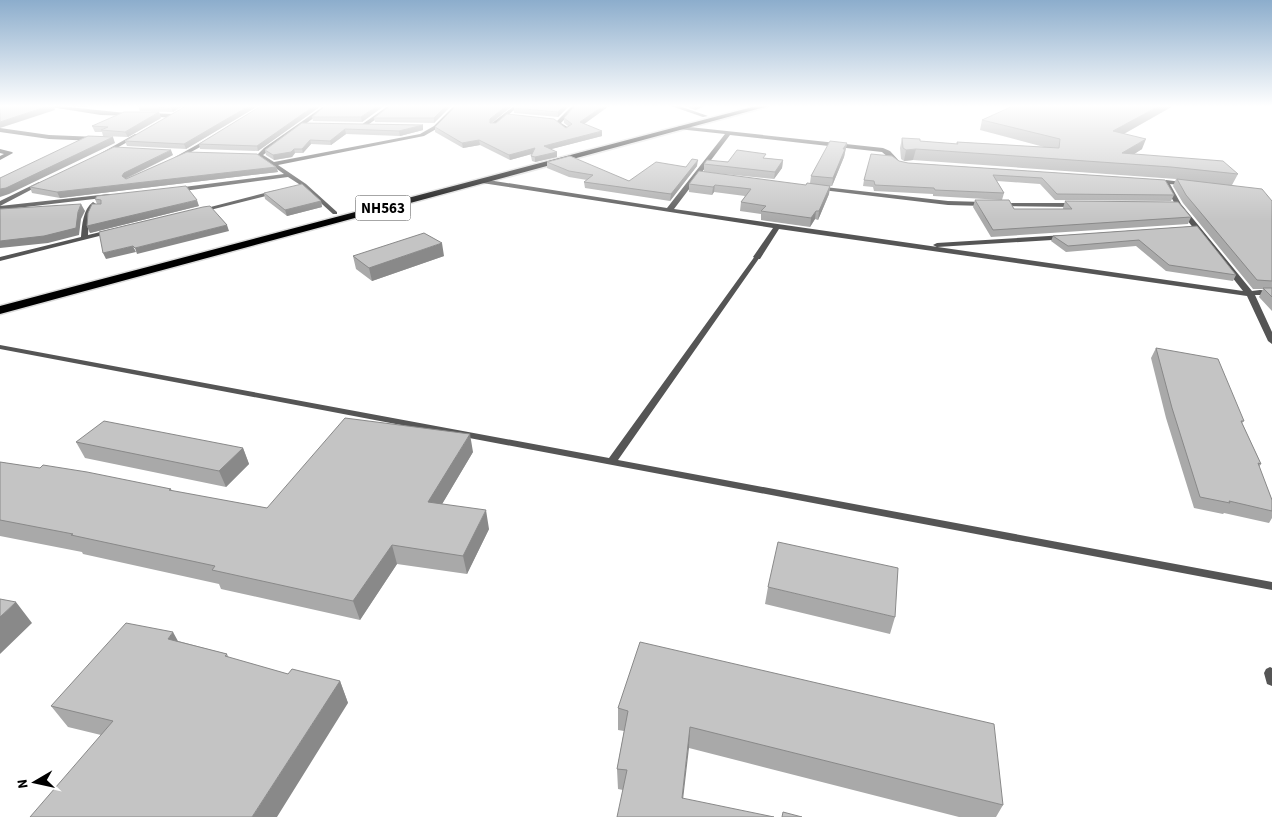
<svg xmlns="http://www.w3.org/2000/svg" width="1272" height="817" font-family="'Source Sans 3',sans-serif">
  <style>
    .lines { fill: none; stroke-linecap: round; stroke-linejoin: round }
    .highway-casing { stroke: #dbdbdb; stroke-width: 3 }
    .lane { fill: #555; fill-rule: evenodd }
    .street { fill: #555; fill-rule: evenodd }
    .highway { fill: #000; fill-rule: evenodd }
    .wall { fill: #a9a9a9 }
    .shaded-wall { fill: #898989 }
    .building { fill: #c4c4c4; stroke: #898989 }
    .labels { text-anchor: middle; dominant-baseline: central; stroke-width: 4.5; stroke-linejoin: round; paint-order: stroke }
    .shield { fill: #fff; stroke: #4c4c4c; stroke-width: 1 }
    .shield-label { font-size: 15px; font-weight: bold; fill: #000 }
  </style>
  <rect width="100%" height="100%" fill="#fff"/>
  <g class="lines">
    <defs>
      <path id="highway" d="M756 106H769L0 314V306Z"/>
    </defs>
    <!-- highway casing -->
    <use href="#highway" class="highway-casing"/>
    <!-- lane -->
    <path class="lane" d="M757 255 760 257 618 460 1272 582V590L0 349V345L609 458 755 256Z
      M1270 667 1272 668V686L1267 684 1264 673 1266 669Z"/>
    <!-- street -->
    <path class="street" d="M44 106H59L135 114 132 116 101 115Z
      M324 106H330L263 155 274 162 420 134 434 126 454 106H459L438 128 424 136 278 165 306 184 337 212V214H333L302 186 288 177 176 192 173 190 176 188 284 174 257 155 264 148Z
      M388 106H394L365 127H361V125Z
      M514 106H519L496 125H492V123Z
      M572 106H577L561 123 569 128 570 129 567 131 555 123Z
      M671 106H679L708 116 703 117Z
      M147 113 174 114 177 116 174 118 145 116Z
      M680 126 883 148 890 151 902 164 897 165 882 152 730 135 674 209 1243 291 1176 206 1163 182 1166 180 1189 183 1190 184 1187 186 1170 184 1181 204 1252 291 1260 290 1272 291V295H1255L1272 332V344L1268 341 1247 296 779 229 760 259H757L753 257 773 228 482 183 479 181 482 179 667 208 725 134 678 129V127Z
      M0 128 49 135 97 137 100 139 97 141 49 139 0 132Z
      M135 134 140 135 106 154 101 153Z
      M211 137 214 139 213 140 180 158 175 157Z
      M0 149 12 152 13 153 0 160V156L4 154 0 153Z
      M39 182 44 183 0 206V201Z
      M816 186 948 201 985 202 988 204 985 206 948 205 814 189 813 188Z
      M276 190 279 192 278 193 198 213 195 211Z
      M109 194 111 195V197L0 210V206Z
      M93 202 96 204 89 219 88 235 113 229 116 231 115 232 0 261V257L81 237C82 225 83 209 93 202Z
      M1000 203H1075L1078 205 1075 207 998 206V204Z
      M1065 235H1068V239L937 247 933 245 937 243Z"/>
    <!-- highway -->
    <use href="#highway" class="highway"/>
  </g>
  <!-- wall -->
  <path class="wall" d="M71 106H89L86 107Z
    M138 106H183L173 112 140 111Z
    M186 106H258L186 149 127 146 125 141Z
    M261 106H321L258 151 200 149 199 144Z
    M384 106 362 122 313 121 312 117Z
    M390 106H451L434 123 375 122 374 118Z
    M456 106H512L492 123 566 128 568 126 564 123V118L575 106H609L584 124 602 136 551 149 557 157 535 162 532 161 531 156 532 154 510 160 480 145 463 148 435 132V127Z
    M569 106 558 117 514 113V108Z
    M685 106H705L695 110Z
    M1173 106 1124 134 1142 149 1134 154 1238 174 1232 185 1272 201V311L1259 297 1263 289H1253L1183 203 1173 186 1176 179 913 160 904 161 901 159 900 148 902 138 920 141 956 144 957 142 1044 147 980 130 982 120Z
    M159 112 161 118 128 137 103 136 102 132H95L92 126Z
    M302 123 423 130 400 136 346 134 331 145 311 144 303 153H295L292 157 274 160 266 155 265 150Z
    M847 143 844 157 832 186H830L829 194 818 220 815 219 810 227 761 220V214L740 211 741 202 745 196 714 192 712 195 689 192V184L806 185 810 183 811 176Z
    M173 155 126 179 276 167 278 172 60 198 32 193 30 187Z
    M766 158 783 160 782 168 774 179 704 172V164Z
    M899 161 908 163 1165 180 1174 195 1171 201 1055 200 1040 184 997 181 1004 193 1002 200 933 196V194L874 191 873 187 863 186 864 180Z
    M547 162 629 181 686 167 697 166 670 201 585 188 584 182 587 180 569 177 547 168Z
    M264 193 321 201 322 207 287 216 265 199Z
    M95 199 199 206 90 233 87 226 97 204Z
    M975 200 1014 209H1063V208L1065 201 1191 217 1188 224 991 237 973 207Z
    M1197 226 1236 275 1233 281 1166 271 1136 246 1066 252 1051 241 1053 236Z
    M353 256H444L372 281 356 269Z
    M1156 348 1244 421 1242 423 1261 464 1259 467 1272 500V518L1269 523 1224 513 1223 514 1194 508 1166 418 1151 358Z
    M76 442 243 448 249 464 226 487 85 458Z
    M473 452 442 504 489 529 467 574 397 564 360 620 221 589 219 584 83 554 82 552 0 536V462L171 489 172 491 267 508Z
    M768 587 895 617 890 634 765 604Z
    M178 641 227 654 229 658 288 674 340 681 348 703 101 735 68 727 51 706Z
    M618 708 1003 805 996 817H959L689 748 623 790 618 789 617 769 624 731 618 730Z"/>
  <!-- shaded-wall -->
  <path class="shaded-wall" d="M48 106H54L55 110 0 128V122Z
    M173 106H183L173 112 171 108Z
    M249 106H258L186 149 184 144Z
    M314 106H321L258 151 257 146Z
    M377 106H384L362 122 361 117Z
    M446 106H451L434 123V118Z
    M506 106H512L490 124V119Z
    M564 106H569L558 117V112Z
    M603 106H609L580 127V122Z
    M695 106H705L695 110Z
    M1159 106H1173L1109 142 1113 131Z
    M159 112 161 118 128 137 125 132Z
    M423 125V130L400 136 399 131Z
    M345 129 346 134 331 145 330 141Z
    M602 131V136L544 151V146Z
    M113 137 115 143 9 194 0 197V189Z
    M1146 139 1142 149 1120 163 1122 153Z
    M310 140 311 144 303 153 302 149Z
    M479 140 480 145 463 148 462 143Z
    M847 143 844 157 832 186 833 178 843 149Z
    M535 148V153L510 160 509 155Z
    M294 149 295 153 292 157 274 160 273 155Z
    M916 149 913 160 904 161 906 150Z
    M171 150 173 155 126 178 124 181 122 176 124 173Z
    M557 152V157L535 162V157Z
    M698 160 697 166 670 201 671 194Z
    M783 160 782 168 774 179 775 172Z
    M276 167 278 172 60 198 57 192Z
    M715 185 714 192 712 195 713 187Z
    M830 186 829 194 818 220 819 211Z
    M197 200 199 206 90 233 87 226Z
    M321 201 322 207 287 216 285 210Z
    M81 204 85 211 81 219 79 235 48 243 0 248V241L78 212Z
    M816 211 815 219 810 227 811 218Z
    M227 225 229 231 137 254 135 248Z
    M442 243 444 256 372 281 369 268Z
    M133 246 136 252 106 259 103 253Z
    M470 434 473 452 432 521 428 502Z
    M243 448 249 464 226 487 219 471Z
    M486 510 489 529 467 574 463 556Z
    M392 545 397 564 360 620 353 601Z
    M16 602 32 623 0 654V617Z
    M173 632 185 654 168 639Z
    M340 681 348 703 277 817H252Z
    M690 727 689 748 681 817 682 798Z"/>
  <!-- building -->
  <path class="building" d="M0 106H48L0 122Z
    M138 106H173L171 108Z
    M186 106H249L184 144 125 141Z
    M261 106H314L257 146 199 144Z
    M325 106H377L361 117H312Z
    M390 106H446L434 118H374Z
    M456 106H506L490 119V123H496L507 114 554 119 566 128 572 124 564 118 575 106H603L580 122 602 131 544 146 557 152 535 157 531 156 535 148 509 155 479 140 462 143 435 127Z
    M516 106H564L558 112 514 108Z
    M1013 106H1159L1113 131 1146 139 1122 153 1223 161 1238 174 1171 167 916 149 906 150 903 148 902 138 920 139V141L958 144 957 142 1059 148 1060 139 982 120Z
    M124 112H159L125 132 101 130 108 127 92 126Z
    M302 123 423 125 399 131 345 129 330 141 310 140 302 149H294L291 152 273 155 265 150Z
    M88 136 113 137 6 188 0 189V178Z
    M830 141 847 143 843 149H845L833 178 811 176Z
    M114 147 171 150 124 173 122 176 126 179 187 152 257 154 276 167 57 192 30 187Z
    M737 150 766 154 763 158 783 160 775 172 704 164 707 160 728 162Z
    M871 154 892 156 899 161 908 163 1165 180 1174 195 1057 194 1042 178 993 175 1004 193 935 190 934 188 875 185 874 181 864 180Z
    M570 156 629 181 656 162 686 167 692 159 698 160 671 194 584 182 593 175 569 171 547 162Z
    M699 171 806 185 807 183 830 186 819 211H816L811 218 761 211 766 206 741 202 751 189 715 185 713 187 689 184Z
    M1177 179 1262 189 1272 201V281L1257 280 1186 195Z
    M302 184 321 201 285 210 264 193Z
    M186 186 197 200 87 226 88 213 92 204H101V200L95 199 97 196Z
    M975 200H1009L1014 209H1072L1065 201 1178 202 1191 217 993 230Z
    M81 204 78 212 76 228 44 236 0 241V209Z
    M210 206 227 225 135 248 133 246 103 253 99 232 203 207Z
    M1197 226 1236 275 1169 265 1139 240 1068 246 1053 236Z
    M424 233 442 243 369 268 353 256Z
    M1263 288H1272V297Z
    M1156 348 1218 359 1244 421H1241L1261 464 1258 463 1272 500V511L1229 501 1230 503 1200 497 1172 408Z
    M345 418 470 434 428 502 486 510 463 556 392 545 353 601 212 570 215 566 71 535 73 534 0 520V462L40 468 43 465 87 472 171 489 169 490 267 508Z
    M104 421 243 448 219 471 76 442Z
    M778 542 898 568 895 617 768 587Z
    M0 599 16 602 0 617Z
    M126 623 173 632 168 639 227 654 225 656 288 674 292 669 340 681 252 817H30L113 721 51 706Z
    M640 642 994 724 1003 805 690 727 682 798 774 817H617L627 770 617 769 628 711 618 708Z
    M783 812 802 817H782Z"/>
  <!-- sky -->
  <linearGradient id="sky" x2="0" y2="1"><stop stop-color="#8cadcc"/><stop offset="0.48" stop-color="#fff"/><stop offset="1" stop-color="#fff" stop-opacity="0"/></linearGradient>
  <rect width="1272" height="221" fill="url(#sky)"/>
  <g class="labels">
    <!-- shield labels -->
    <rect class="shield" x="355.5" y="195.5" width="55" height="25" rx="4"/>
    <g class="shield-label">
      <text x="383" y="208">NH563</text>
    </g>
  </g>
  <!-- north arrow -->
  <g transform="translate(35 782) rotate(261)" stroke="#ffffff" stroke-width="4" paint-order="stroke">
  <path d="M0-4L9 19L0 12L-9 19Z" fill="#000000"/>
  <text y="-8" font-size="14" font-weight="bold" text-anchor="middle" fill="#000000">N</text>
  </g>
</svg>
